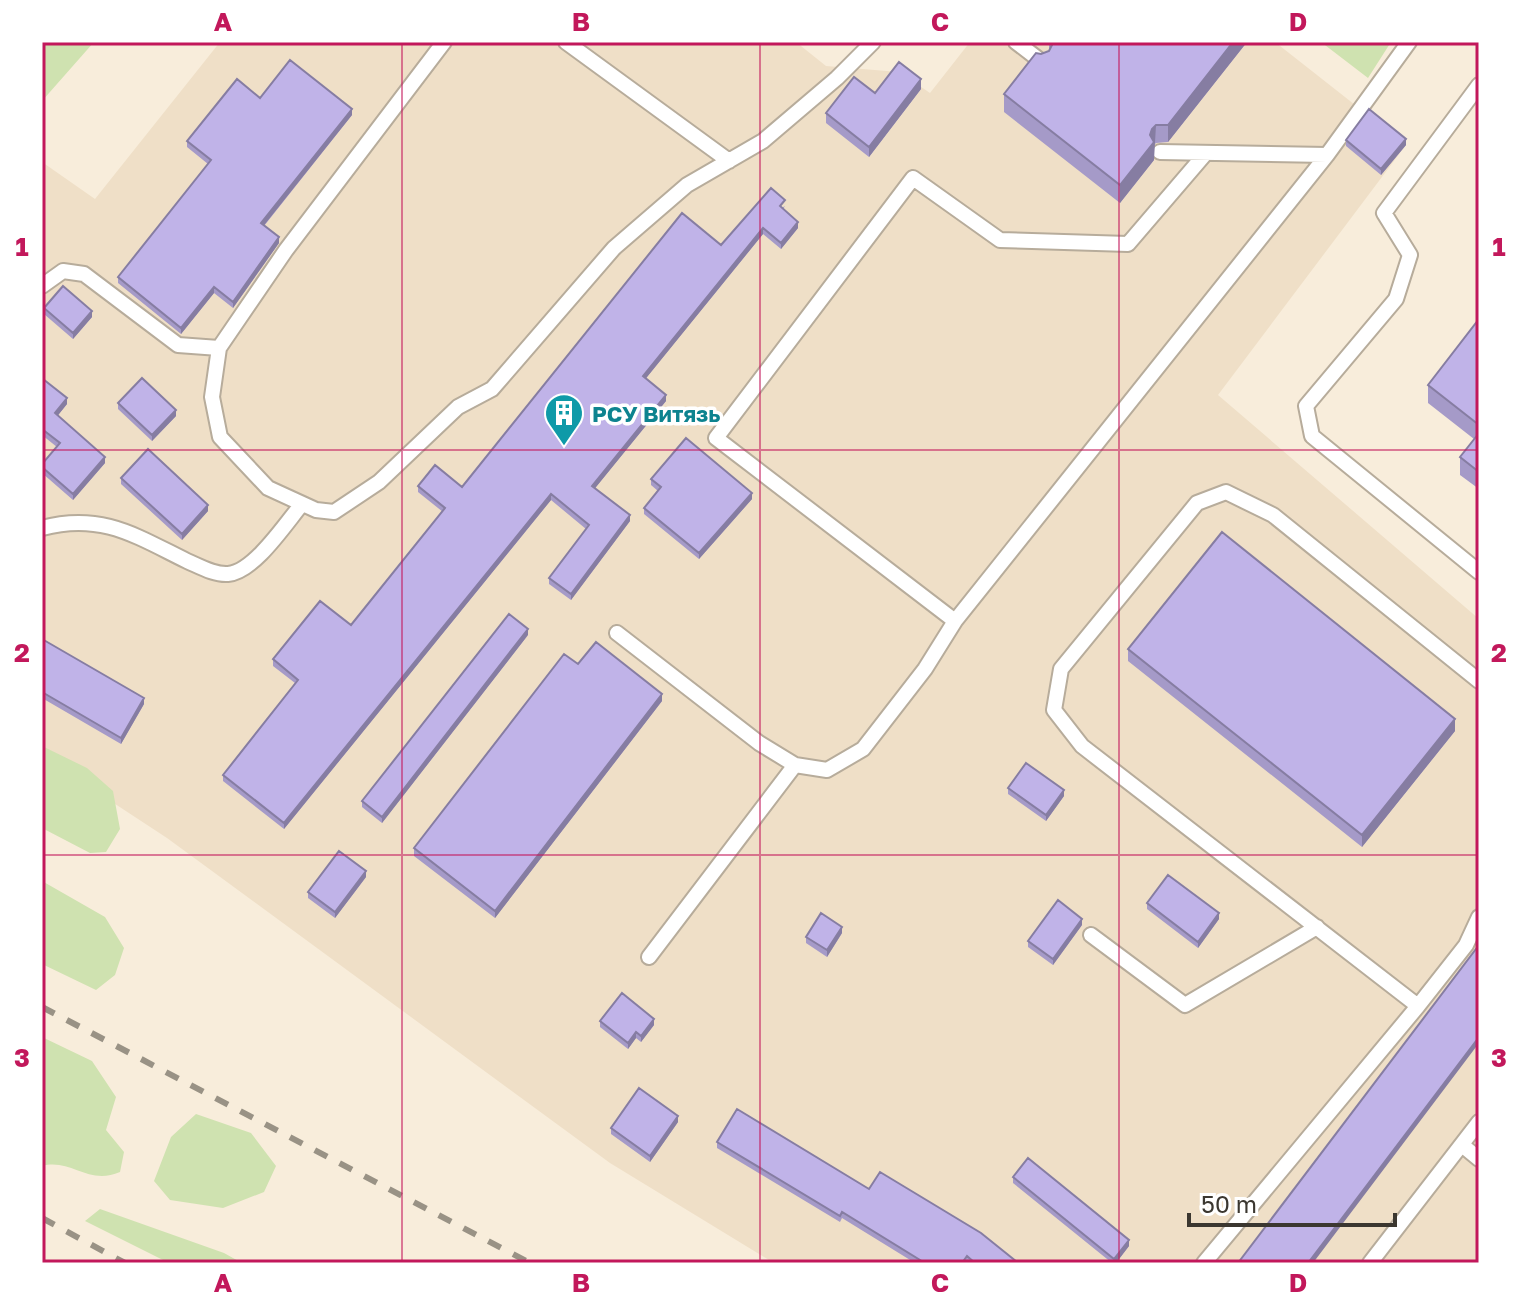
<svg xmlns="http://www.w3.org/2000/svg" width="1521" height="1305" font-family="'Golos Text',sans-serif">
  <style>
    .built { fill: #efdfc7 }
    .green { fill: #cfe2b0 }
    .lines { fill: none; stroke-linecap: round; stroke-linejoin: round }
    .service-casing { stroke: #b7ac9b; stroke-width: 18 }
    .service { stroke: #fff; stroke-width: 14 }
    .rail { stroke: #999285; stroke-width: 6; stroke-dasharray: 14 14; stroke-linecap: butt }
    .wall { fill: #a59ac8 }
    .shaded-wall { fill: #867da2 }
    .building { fill: #c0b3e8; stroke: #867da2; stroke-width: 2 }
    .grid { fill: none; stroke: #c2185b; stroke-width: 2; stroke-opacity: 0.55 }
    .labels { text-anchor: middle; dominant-baseline: central; stroke-width: 7; stroke-linejoin: round; paint-order: stroke }
    .culture-label { font-size: 22px; font-weight: bold; fill: #0d838f; stroke: #fff; text-anchor: start }
    .neatline { fill: none; stroke: #c2185b; stroke-width: 3 }
    .grid-label { font-size: 26px; text-anchor: middle; font-weight: bold; fill: #c2185b }
  </style>
  <rect width="100%" height="100%" fill="#f8eddb"/>
  <!-- built -->
  <path class="built" d="M220 42H796L826 66 899 72 930 93 970 42H1275L1406 145 1218 395 1479 619V1263H774L610 1163 167 838 42 756V162L95 199Z"/>
  <!-- green -->
  <path class="green" d="M42 42H94L42 101Z
    M1321 42H1391L1368 78Z
    M42 746 87 768 113 791 120 829 106 852 90 853 42 828Z
    M42 881 105 917 124 948 115 975 96 990 42 964Z
    M42 1037 92 1061 116 1097 106 1130 124 1152 120 1172C88 1186 71 1158 42 1166Z
    M196 1114 251 1133 276 1166 264 1192 223 1208 170 1200 154 1181 171 1137Z
    M100 1209 224 1253 242 1263H169L85 1221Z"/>
  <g class="lines">
    <defs>
      <path id="service" d="M444 42 286 250 219 348 212 397 220 437 268 488 316 510 334 512 379 482 458 407 492 389 614 248 687 185 763 141 837 78 873 42
        M566 42 729 161
        M1016 42 1042 62
        M1479 85 1384 213 1410 255 1396 299 1306 406 1312 436 1479 572
        M1160 152 1327 155 1409 42
        M1206 153 1128 244 1000 240 913 178 716 438 955 621 1327 155
        M42 286 63 271 84 274 178 345 219 348
        M42 528C101 512 136 536 187 561 199 566 214 575 228 574 254 572 286 523 302 504
        M617 633 759 743 795 765 827 770 863 749 925 669 955 621
        M1091 935 1185 1005 1317 927
        M649 957 795 765
        M1418 1006 1082 746 1054 710 1061 669 1197 503 1226 492 1273 515 1479 681
        M1462 1145 1479 1159
        M1204 1263 1418 1006 1466 945 1479 917
        M1370 1263 1479 1122"/>
    </defs>
    <!-- service casing -->
    <use href="#service" class="service-casing"/>
    <!-- service -->
    <use href="#service" class="service"/>
    <!-- rail -->
    <path class="rail" d="M42 1007 530 1263
      M42 1218 125 1263"/>
  </g>
  <!-- wall -->
  <path class="wall" d="M1049 42H1247L1168 142 1156 143 1154 145V160L1120 203 1004 112V94L1041 54 1049 51Z
    M921 89 869 157 826 123V113L875 93Z
    M260 98 352 115 264 226 279 243 233 308 214 293 181 334 118 283V277L208 164 187 147V141Z
    M1346 140 1406 145 1381 175 1346 146Z
    M785 206 783 209 798 228 781 249 763 234 646 378 666 401 595 488 630 521 571 600 549 584V578L586 529 551 500 284 829 223 781V775L295 683 273 666V659L351 625 443 512 418 492V486L462 487 721 245Z
    M44 308 92 317 73 339 44 314Z
    M1479 319V489L1460 475V457L1474 439 1428 403V385Z
    M42 380 67 404 58 415 105 463 73 500 42 473V464L57 447 42 435Z
    M118 403 176 416 152 441 118 409Z
    M121 478 208 511 182 540 121 484Z
    M651 479 752 499 699 559 644 514V508L658 491 651 485Z
    M528 635 382 823 362 807V801Z
    M42 639 144 704 121 744 42 698Z
    M1128 649 1455 731 1362 847 1128 661Z
    M578 664 662 701 495 918 414 856V848Z
    M1008 788 1064 796 1046 821 1008 794Z
    M366 877 335 918 308 898V892Z
    M1147 903 1219 919 1198 948 1147 909Z
    M1082 925 1053 965 1028 947V941Z
    M842 933 827 957 806 943V937Z
    M600 1021 654 1025 641 1042 636 1038 628 1049 600 1027Z
    M678 1122 650 1162 611 1134V1128Z
    M717 1142 869 1189 1017 1263H915L842 1218 840 1222 717 1148Z
    M1013 1177 1129 1246 1116 1263H1112L1013 1183Z"/>
  <!-- shaded-wall -->
  <path class="shaded-wall" d="M1233 42H1247L1168 142V125Z
    M921 79V89L869 157V147Z
    M352 109V115L261 229V223Z
    M1156 125 1154 160 1120 203V185L1150 135 1152 129Z
    M1406 139V145L1381 175V169Z
    M798 222V228L781 249V243Z
    M763 228V234L643 382V376Z
    M279 237V243L233 308V302Z
    M214 287V293L181 334V328Z
    M92 311V317L73 339V333Z
    M666 395V401L592 492V486Z
    M67 398V404L55 419V413Z
    M176 410V416L152 441V435Z
    M105 457V463L73 500V494Z
    M752 493V499L699 559V553Z
    M551 494V500L284 829V823Z
    M208 505V511L182 540V534Z
    M630 515V521L571 600V594Z
    M528 629V635L382 823V817Z
    M662 694V701L495 918V911Z
    M144 698V704L121 744V738Z
    M1455 719V731L1362 847V835Z
    M1064 790V796L1046 821V815Z
    M366 871V877L335 918V912Z
    M1219 913V919L1198 948V942Z
    M1082 919V925L1053 965V959Z
    M842 927V933L827 957V950Z
    M654 1019V1025L641 1042V1036Z
    M636 1032V1038L628 1049V1043Z
    M1479 1037V1043L1313 1263H1308Z
    M678 1116V1122L650 1162V1156Z
    M1129 1240V1246L1116 1263H1114V1259Z"/>
  <!-- building -->
  <path class="building" d="M1051 42H1233L1168 125H1156L1152 129 1150 135 1154 142 1120 185 1004 94 1036 53 1041 54 1049 51 1052 45Z
    M290 60 352 109 261 223 279 237 233 302 214 287 181 328 118 277 211 160 187 141 237 79 260 98Z
    M899 62 921 79 869 147 826 113 854 77 875 93Z
    M1369 109 1406 139 1381 169 1346 140Z
    M771 188 785 200 780 206 798 222 781 243 763 228 643 376 666 395 592 486 630 515 571 594 549 578 589 525 551 494 284 823 223 775 298 680 273 659 320 601 351 625 445 508 418 486 435 465 462 487 682 213 721 245Z
    M63 286 92 311 73 333 44 308Z
    M1479 319V425L1428 385Z
    M142 378 176 410 152 435 118 403Z
    M43 379 67 398 55 413 105 457 73 494 42 467V464L60 443 42 429Z
    M1479 433V472L1460 457Z
    M686 438 752 493 699 553 644 508 661 487 651 479Z
    M148 449 208 505 182 534 121 478Z
    M1222 532 1455 719 1362 835 1128 649Z
    M509 614 528 629 382 817 362 801Z
    M42 639 144 698 121 738 42 692Z
    M596 642 662 694 495 911 414 848 564 654 578 664Z
    M1026 763 1064 790 1046 815 1008 788Z
    M339 851 366 871 335 912 308 892Z
    M1168 875 1219 913 1198 942 1147 903Z
    M1058 900 1082 919 1053 959 1028 941Z
    M821 913 842 927 827 950 806 937Z
    M1479 945V1037L1308 1263H1238Z
    M622 993 654 1019 641 1036 636 1032 628 1043 600 1021Z
    M639 1088 678 1116 650 1156 611 1128Z
    M737 1109 869 1189 880 1172 981 1233 1017 1262 1016 1263H975L967 1256 962 1263H925L842 1212 840 1216 717 1142Z
    M1028 1158 1129 1240 1114 1259 1013 1177Z"/>
  <!-- grid -->
  <path class="grid" d="M402 42V1263M760 42V1263M1119 42V1263M42 450H1479M42 855H1479"/>
  <!-- icons -->
  <defs>
    <symbol id="building-pin" viewBox="-11 -11 22 30"><path d="M0 17L-7.5 6A9.5 9.5 0 1 1 7.5 6Z" fill="#0f9aa8" stroke="#fff"/><path d="M-4-6H4V6H1V3H-1V6H-4ZM-2.5-4.3h1.7v1.8h-1.7ZM.8-4.3h1.7v1.8H.8ZM-2.5-1h1.7V.8h-1.7ZM.8-1h1.7V.8H.8Z" fill="#fff"/></symbol>
  </defs>
  <g fill-rule="evenodd">
    <use href="#building-pin" x="542" y="391" width="44" height="60"/>
  </g>
  <g class="labels">
    <!-- culture labels -->
    <g class="culture-label">
      <text x="592" y="413">РСУ Витязь</text>
    </g>
  </g>
  <!-- border -->
  <rect width="1521" height="1305" fill="none" stroke="#ffffff" stroke-width="88"/>
  <!-- scale -->
  <path d="M1189 1213v12h206v-12" fill="none" stroke="#3b3730" stroke-width="4"/>
  <text x="1201" y="1213" font-size="24" fill="#3b3730" stroke="#ffffff" stroke-width="6" paint-order="stroke">50 m</text>
  <rect x="44" y="44" width="1433" height="1217" class="neatline"/>
  <g class="grid-label">
    <text x="223" y="31">A</text>
    <text x="581" y="31">B</text>
    <text x="940" y="31">C</text>
    <text x="1298" y="31">D</text>
    <text x="22" y="256">1</text>
    <text x="1499" y="256">1</text>
    <text x="22" y="662">2</text>
    <text x="1499" y="662">2</text>
    <text x="22" y="1067">3</text>
    <text x="1499" y="1067">3</text>
    <text x="223" y="1292">A</text>
    <text x="581" y="1292">B</text>
    <text x="940" y="1292">C</text>
    <text x="1298" y="1292">D</text>
  </g>
</svg>
